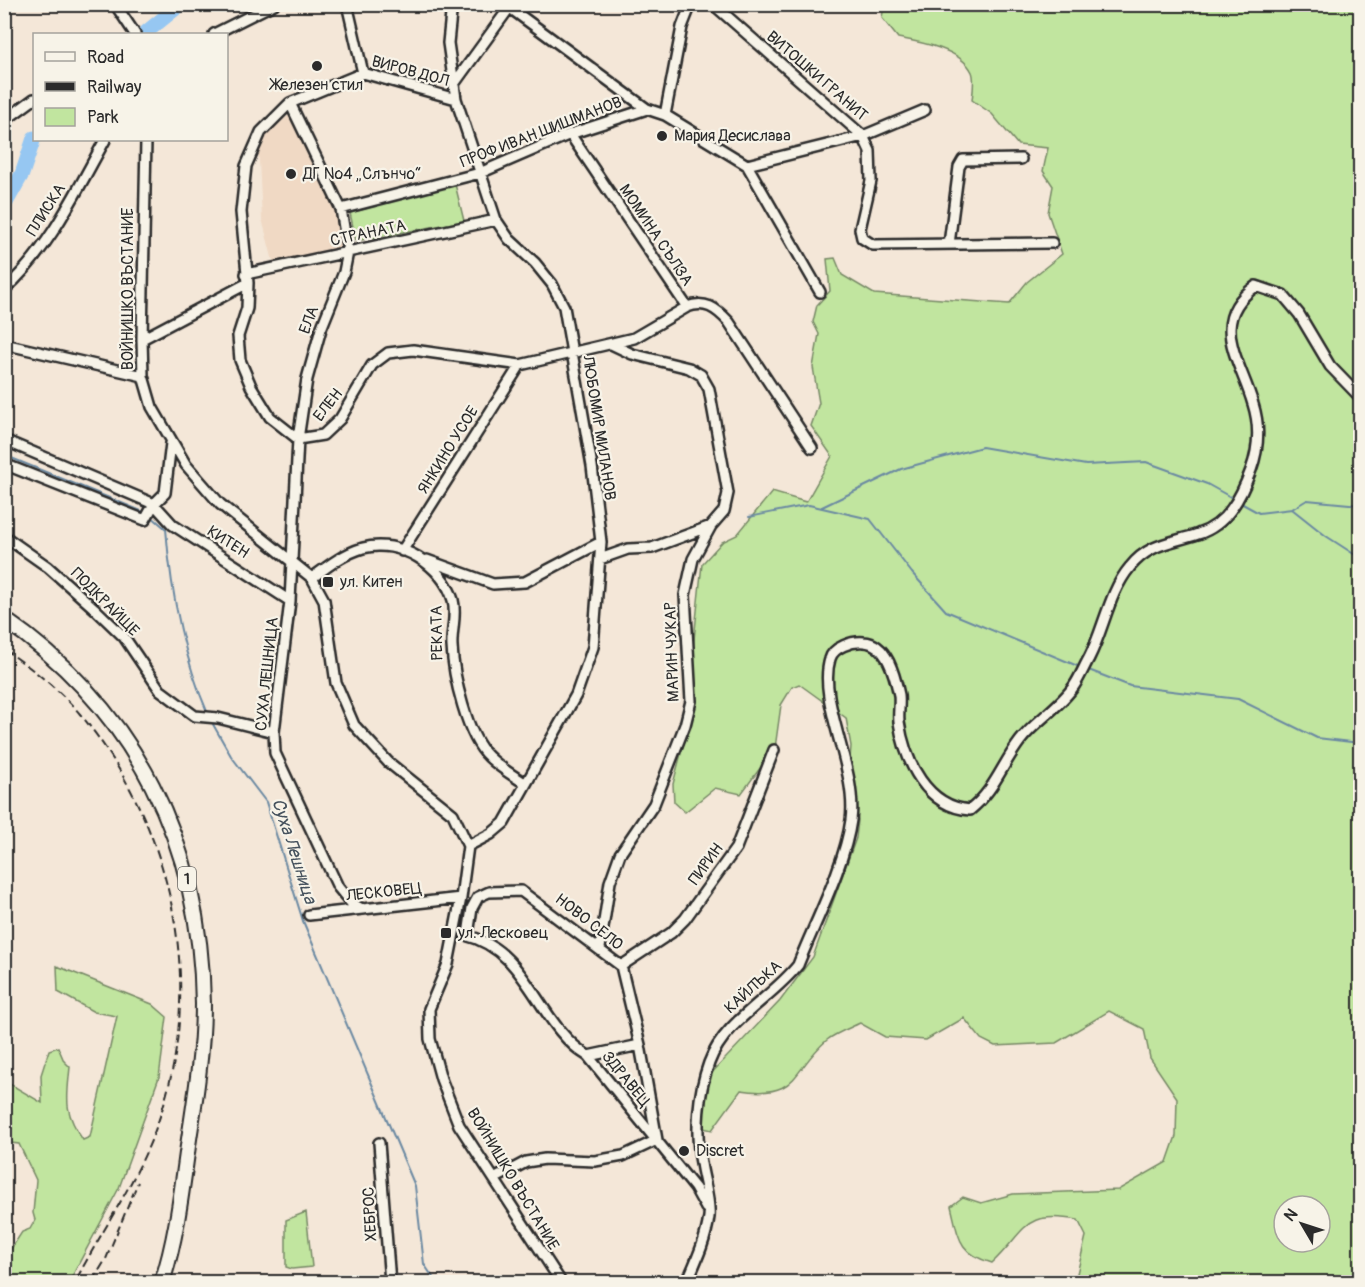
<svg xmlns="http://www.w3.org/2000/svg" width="1365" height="1287" font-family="Pangolin,sans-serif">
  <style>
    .built { fill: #f0d9c4 }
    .green { fill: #c1e59f; stroke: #768865; stroke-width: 1.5; fill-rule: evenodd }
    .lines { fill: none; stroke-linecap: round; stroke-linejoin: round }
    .stream { stroke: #6b89a2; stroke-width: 2 }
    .river { stroke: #96c7f2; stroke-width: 15 }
    .minor-casing { stroke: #2b2b2b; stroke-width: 14 }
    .highway-casing { stroke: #2b2b2b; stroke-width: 18 }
    .minor { stroke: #f7f3e8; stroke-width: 9 }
    .highway { stroke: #f7f3e8; stroke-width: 14 }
    .rail { stroke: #2b2b2b; stroke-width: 2; stroke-dasharray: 9 4.5; stroke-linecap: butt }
    .poi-dot { fill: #2b2b2b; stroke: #f7f3e8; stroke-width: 2 }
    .labels { text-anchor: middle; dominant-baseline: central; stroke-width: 4.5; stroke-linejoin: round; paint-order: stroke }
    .shield { fill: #f7f3e8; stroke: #686764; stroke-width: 1.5 }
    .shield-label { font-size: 15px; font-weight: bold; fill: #2b2b2b }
    .street-label { font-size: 16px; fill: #2b2b2b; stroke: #f7f3e8 }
    .poi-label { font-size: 16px; fill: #2b2b2b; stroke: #f7f3e8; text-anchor: start }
    .water-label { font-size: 18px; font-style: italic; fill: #46525d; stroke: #f7f3e8 }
  </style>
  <rect width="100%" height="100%" fill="#f4e7d8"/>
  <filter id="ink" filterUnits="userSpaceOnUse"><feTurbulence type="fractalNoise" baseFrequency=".0167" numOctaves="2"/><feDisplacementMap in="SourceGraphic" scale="12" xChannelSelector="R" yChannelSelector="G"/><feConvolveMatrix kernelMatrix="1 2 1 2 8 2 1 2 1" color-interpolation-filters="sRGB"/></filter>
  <g filter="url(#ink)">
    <!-- built -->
    <path class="built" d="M288 116 293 117 336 207 342 247 341 249 274 265 262 219 258 141Z"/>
    <!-- green -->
    <path class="green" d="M884 5H1360V1282H1075L1086 1236 1078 1220C1022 1210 1028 1229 992 1263 958 1253 959 1238 951 1206L963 1197 981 1203 1013 1194 1118 1190 1167 1162 1176 1136 1177 1098 1150 1058 1144 1029 1109 1011 1056 1043 995 1046 981 1039 964 1018 926 1040 885 1037 860 1023C850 1028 836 1033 827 1040 791 1071 799 1099 741 1090L712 1130 699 1127 706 1079 780 1001 813 957 856 838 858 820 848 787 851 746 846 718 799 684 792 687 781 705 775 748 741 794 715 788 685 812 674 802 673 784 694 704 693 649 702 564 722 542 737 535 772 492 806 502 832 456 811 426 819 403 813 367 819 334 813 322 817 305 830 291 827 259 835 258 842 275 874 294 1009 304 1027 282 1062 254 1048 213 1053 186 1043 171 1048 148 1018 145 992 114 972 100C973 92 975 79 972 72 961 49 920 42 898 38L882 18ZM1284 1206H1320V1242H1284Z
      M455 184 464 221 356 241 350 213Z
      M57 966 152 1004 167 1017 159 1077 119 1188 69 1282H5V1258L22 1232 30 1229 35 1220 33 1213 36 1180 19 1144 11 1143 5 1122V1081L42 1103 41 1075 49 1050 58 1047 64 1061 70 1067C67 1099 63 1111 83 1140L90 1137 117 1016 94 1012 58 992Z
      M306 1212 312 1267 292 1269 286 1267V1220Z"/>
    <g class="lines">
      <!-- stream -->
      <path class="stream" d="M4 455 146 513
        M1239 502 1259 513 1292 509 1326 536 1360 558
        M822 507 901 469 982 447 1086 465 1146 462 1207 484 1234 499
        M1292 509 1307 500 1360 505
        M151 516 166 529C171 593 183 656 208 714
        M749 517 809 505 870 519 912 573 946 611 1080 667
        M1086 669 1130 686 1238 699 1317 738 1360 743
        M210 719 231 756 266 802 303 921 415 1186 424 1264 436 1282"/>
      <!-- river -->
      <path class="river" d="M144 34 181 4
        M4 206 22 174 34 138"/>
      <defs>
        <path id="minor" d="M115 4 135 34
          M347 4 363 73
          M452 4 448 43 456 99 496 220 509 239 535 263 552 284 564 307 592 466 601 542 593 647 576 695 504 823 491 834 468 846
          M713 4 863 136 870 151 871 181 860 229 862 238 873 245 1052 243
          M510 8 647 109 665 115 747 165 820 292
          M214 34 274 4
          M454 84 512 4
          M456 99 363 73 290 103 261 132 246 166 241 212 248 283 247 308 238 336 240 360 251 386 270 417 298 439 323 435 340 419 372 365 388 353 413 350 520 365 634 338 687 307
          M290 103 341 209 348 252 344 272 321 329 307 379 298 439 290 601 274 732 275 753 338 887 351 903 362 909
          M665 115 682 27 691 4
          M4 121 34 99
          M570 134 687 307C705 300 716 308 729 322L812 448
          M146 140 142 339 143 376 152 407 186 465 220 504 312 578 324 600 336 683 354 725 388 762 453 814 468 846 461 898 448 964 429 1009 430 1039 441 1079 459 1125 561 1282
          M747 165 863 136 925 110
          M341 209 480 173 570 134 647 109
          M949 244 959 167 963 160 1021 159
          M246 274 496 220
          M4 290C49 250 76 192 105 140
          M142 339 248 283
          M4 344 143 376
          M4 440 154 504 145 520 4 464
          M171 443 165 493 154 504 173 525 290 601
          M4 536 48 567 94 608 124 637 160 690 195 716 218 718 274 732
          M402 551 520 365
          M600 559 628 549 652 548 711 526
          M427 560 493 584 525 582 601 542
          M312 578C328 566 343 554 363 548 399 538 443 565 453 600 457 615 451 631 452 646 453 675 467 737 489 757 500 768 514 776 526 784
          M309 915 461 898
          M465 935C529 950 537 1025 588 1056L695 1188 706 1208
          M468 935 472 908 478 897 489 892 521 891 621 966 640 1045 657 1140 623 1156 595 1161 545 1159 526 1162 494 1179
          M600 948 610 882 620 854 654 804 685 725 691 701 685 595 693 559 711 526 724 511 728 493 709 389 701 375 689 368 632 354 611 344
          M621 966 671 933 685 919 736 848 774 750
          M588 1056 640 1045
          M379 1143 390 1282
          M687 1282C696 1261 706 1240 709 1217 711 1201 703 1179 701 1163 695 1132 698 1093 709 1063 725 1020 771 999 798 965 815 922 845 865 851 820 858 769 817 701 830 659 833 647 852 641 864 642 887 643 895 676 899 695 900 704 898 713 899 722 905 762 927 807 970 810 995 790 1001 766 1020 741 1035 721 1060 707 1074 686 1080 677 1084 667 1089 658 1104 629 1109 592 1130 567 1149 543 1172 543 1198 534 1227 525 1241 497 1251 470 1259 448 1260 426 1253 404 1240 359 1207 321 1256 286L1283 295 1299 314 1330 366 1360 397"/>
        <path id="highway" d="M4 619C136 710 201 844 203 1004 203 1049 196 1094 189 1139 182 1187 177 1237 162 1282"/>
      </defs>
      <!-- minor casing -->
      <use href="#minor" class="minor-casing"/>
      <!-- highway casing -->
      <use href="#highway" class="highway-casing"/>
      <!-- minor -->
      <use href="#minor" class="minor"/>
      <!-- highway -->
      <use href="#highway" class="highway"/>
      <!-- rail -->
      <path class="rail" d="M4 649C31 668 59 689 80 714 174 827 207 986 157 1125 137 1181 102 1230 75 1282
        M92 1282 106 1259 138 1182"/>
    </g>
  </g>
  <!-- markers -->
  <g class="poi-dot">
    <circle cx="317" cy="66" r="6"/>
    <circle cx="662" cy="136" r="6"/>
    <circle cx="291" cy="174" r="6"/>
    <rect x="322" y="576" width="12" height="12" rx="3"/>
    <rect x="440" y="927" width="12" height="12" rx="3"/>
    <circle cx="684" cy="1151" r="6"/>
  </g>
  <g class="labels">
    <!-- shield labels -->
    <rect class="shield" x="178" y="867" width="18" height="24" rx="4.5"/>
    <g class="shield-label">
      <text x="187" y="879">1</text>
    </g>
    <!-- street labels -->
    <g class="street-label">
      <text transform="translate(410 71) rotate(15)">ВИРОВ ДОЛ</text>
      <text transform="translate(817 76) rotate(41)">ВИТОШКИ ГРАНИТ</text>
      <text transform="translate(541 132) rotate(-21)">ПРОФ ИВАН ШИШМАНОВ</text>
      <text transform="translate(46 210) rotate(-58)">ПЛИСКА</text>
      <text transform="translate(368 233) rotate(-12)">СТРАНАТА</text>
      <text transform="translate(656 235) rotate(56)">МОМИНА СЪЛЗА</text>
      <text transform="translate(128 289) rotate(-90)">ВОЙНИШКО ВЪСТАНИЕ</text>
      <text transform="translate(309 320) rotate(-70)">ЕЛА</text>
      <text transform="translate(328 405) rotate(-52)">ЕЛЕН</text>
      <text transform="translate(599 428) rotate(81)">ЛЮБОМИР МИЛАНОВ</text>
      <text transform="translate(448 450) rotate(-58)">ЯНКИНО УСОЕ</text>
      <text transform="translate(228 542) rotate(33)">КИТЕН</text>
      <text transform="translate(105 602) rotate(45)">ПОДКРАЙЩЕ</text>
      <text transform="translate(437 633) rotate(-91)">РЕКАТА</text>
      <text transform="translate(672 652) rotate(-92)">МАРИН ЧУКАР</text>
      <text transform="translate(267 674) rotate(-84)">СУХА ЛЕШНИЦА</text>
      <text transform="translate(706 864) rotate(-54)">ПИРИН</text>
      <text transform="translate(384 892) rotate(-6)">ЛЕСКОВЕЦ</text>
      <text transform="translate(589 922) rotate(38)">НОВО СЕЛО</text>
      <text transform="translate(753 987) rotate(-42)">КАЙЛЪКА</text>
      <text transform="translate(626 1079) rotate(51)">ЗДРАВЕЦ</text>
      <text transform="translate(513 1179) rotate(59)">ВОЙНИШКО ВЪСТАНИЕ</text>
      <text transform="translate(370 1214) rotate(-93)">ХЕБРОС</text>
    </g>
    <!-- poi labels -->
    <g class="poi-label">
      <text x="317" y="85" text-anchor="middle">Железен стил</text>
      <text x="674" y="136">Мария Десислава</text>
      <text x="303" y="174">ДГ №4 „Слънчо“</text>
      <text x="340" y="582">ул. Китен</text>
      <text x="458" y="933">ул. Лесковец</text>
      <text x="696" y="1151">Discret</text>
    </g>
    <!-- water labels -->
    <g class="water-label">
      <text transform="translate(294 851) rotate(72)">Суха Лешница</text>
    </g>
  </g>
  <!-- margin -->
  <rect width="1365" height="1287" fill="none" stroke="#f7f3e8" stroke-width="24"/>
  <rect x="12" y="12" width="1341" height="1263" fill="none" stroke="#2b2b2b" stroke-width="2" filter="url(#ink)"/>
  <!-- legend -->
  <rect x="33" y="33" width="195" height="108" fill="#f7f3e8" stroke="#a5a39c" stroke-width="1.5"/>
  <rect x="45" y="52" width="30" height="9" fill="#f7f3e8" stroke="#a5a39c" stroke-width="1.5"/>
  <text x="87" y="63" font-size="18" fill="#2b2b2b">Road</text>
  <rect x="45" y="82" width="30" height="9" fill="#2b2b2b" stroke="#a5a39c" stroke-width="1.5"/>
  <text x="87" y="93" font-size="18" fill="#2b2b2b">Railway</text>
  <rect x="45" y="108" width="30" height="18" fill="#c1e59f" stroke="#a5a39c" stroke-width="1.5"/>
  <text x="87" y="123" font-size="18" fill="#2b2b2b">Park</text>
  <!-- north arrow -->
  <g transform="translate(1302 1224) rotate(309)"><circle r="28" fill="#f7f3e8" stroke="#a5a39c" stroke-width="1.5"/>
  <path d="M0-4.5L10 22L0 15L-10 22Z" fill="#2b2b2b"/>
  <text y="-9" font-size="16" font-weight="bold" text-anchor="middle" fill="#2b2b2b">N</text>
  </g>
</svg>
